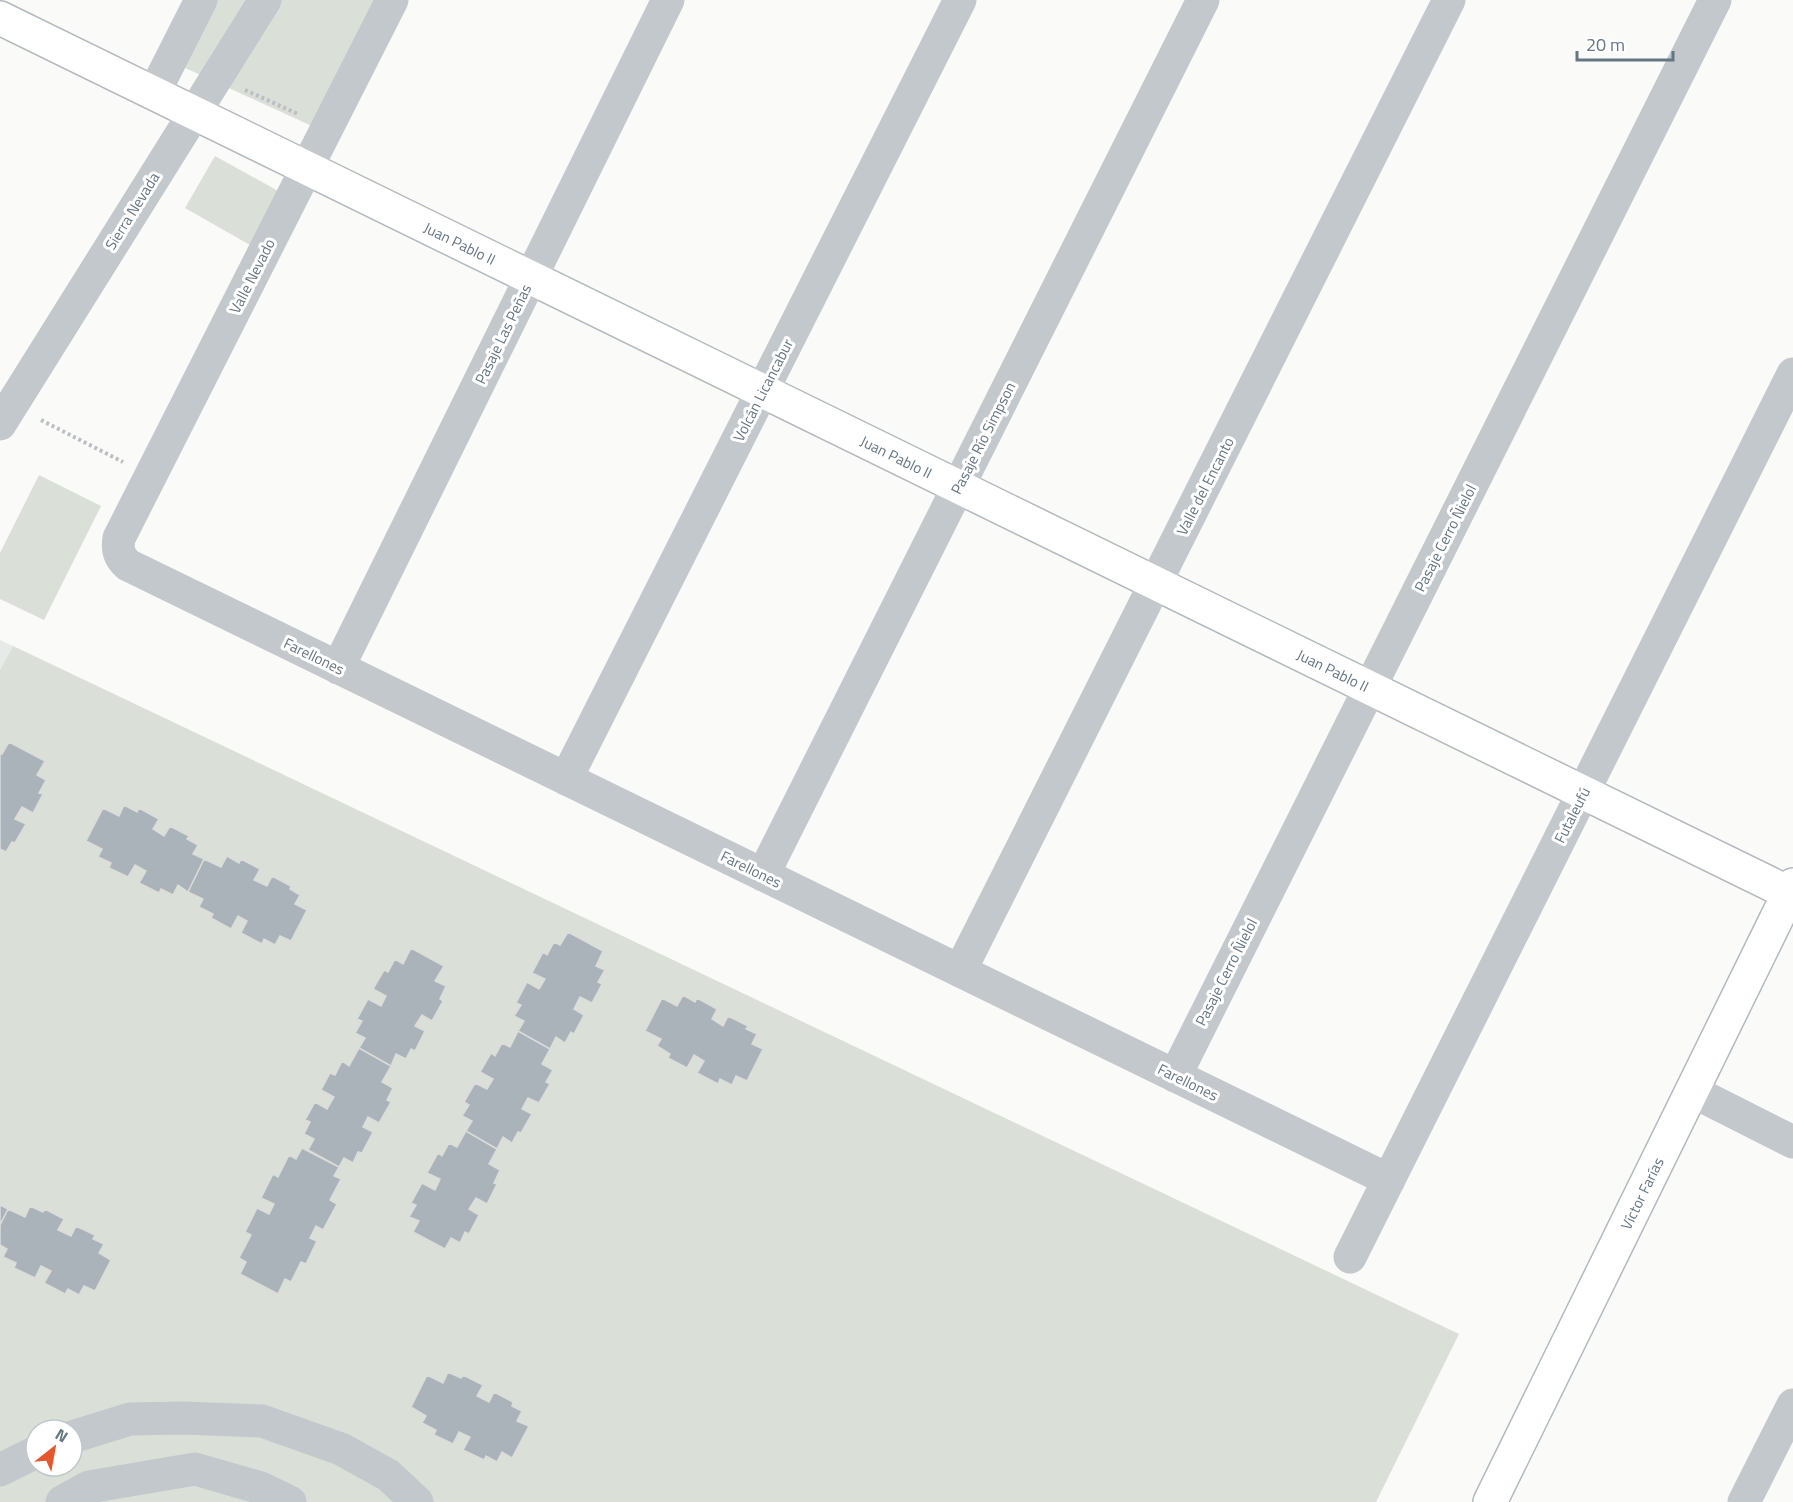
<svg xmlns="http://www.w3.org/2000/svg" width="1793" height="1502" font-family="'Titillium Web',sans-serif">
  <style>
    .built { fill: #e8e9e9 }
    .green { fill: #dadfd7; fill-rule: evenodd }
    .building { fill: #aab3b9; stroke: #dcdcda; stroke-width: 1.5 }
    .lines { fill: none; stroke-linecap: round; stroke-linejoin: round }
    .secondary-casing { stroke: #b3babf; stroke-width: 36 }
    .path { stroke: #bbbfc2; stroke-width: 4; stroke-dasharray: 3 3; stroke-linecap: butt }
    .street { stroke: #c3c8cc; stroke-width: 33 }
    .secondary { stroke: #fff; stroke-width: 33 }
    .labels { text-anchor: middle; dominant-baseline: central; stroke-width: 6; stroke-linejoin: round; paint-order: stroke }
    .street-label { font-size: 15px; fill: #657683; stroke: #fff }
  </style>
  <rect width="100%" height="100%" fill="#fafaf8"/>
  <!-- built -->
  <path class="built" d="M0 640 13 646 0 670Z"/>
  <!-- green -->
  <path class="green" d="M203 0H379L314 127 172 62Z
    M215 156 280 192 250 245 185 208Z
    M39 475 101 506 44 620 0 599V553Z
    M13 646 1459 1334 1376 1502H0V670ZM36 1430H72V1466H36Z"/>
  <!-- building -->
  <path class="building" d="M9 742 45 761 37 775 46 780 39 793 43 794 33 813 22 807 15 819 26 824 15 843 12 842 6 852 0 849V754H2Z
    M124 805 137 812 139 808 159 819 153 829 164 836 170 826 189 836 187 839 198 845 193 854 204 859 188 892 178 885 173 895 161 889 159 893 139 883 146 871 135 865 128 877 109 868 111 863 98 857 102 849 86 841 103 808 119 816Z
    M227 856 239 863 241 859 260 869 254 880 267 886 272 876 291 886 290 889 300 895 295 904 307 910 291 941 280 936 275 945 264 939 262 944 241 933 247 921 238 916 231 929 211 918 213 914 199 907 203 899 188 892 204 859 221 867Z
    M568 932 603 951 596 966 605 970 598 982 602 984 592 1003 580 997 574 1009 584 1015 574 1034 571 1032 565 1043 556 1037 550 1049 518 1031 524 1021 514 1016 521 1005 516 1003 527 982 539 989 545 979 532 973 543 952 547 955 554 942 560 945Z
    M411 948 444 966 435 981 446 986 440 999 443 1001 432 1021 422 1015 415 1026 425 1031 415 1051 411 1049 406 1059 396 1054 391 1066 359 1048 365 1038 355 1033 362 1021 357 1019 368 999 381 1006 386 996 373 989 384 970 388 972 395 959 403 964Z
    M683 995 695 1002 697 998 717 1009 712 1019 723 1026 728 1016 748 1026 746 1029 757 1034 752 1044 763 1049 747 1081 736 1076 732 1085 720 1079 718 1084 697 1073 704 1061 694 1055 687 1068 668 1058 670 1054 657 1046 661 1039 645 1031 662 998 677 1006Z
    M518 1031 550 1049 542 1064 553 1070 546 1082 550 1084 539 1103 528 1098 522 1109 532 1114 521 1133 518 1132 512 1143 503 1137 497 1149 466 1131 472 1121 462 1116 469 1105 464 1102 475 1083 487 1089 493 1079 480 1072 491 1053 495 1056 502 1043 510 1047Z
    M359 1048 391 1066 382 1082 393 1088 387 1100 391 1102 379 1123 368 1117 363 1127 373 1132 362 1153 358 1152 353 1163 344 1158 339 1167 308 1150 314 1139 304 1134 310 1122 305 1120 315 1102 327 1109 334 1097 321 1090 330 1073 335 1075 342 1061 349 1066Z
    M466 1131 497 1149 489 1164 500 1170 494 1183 497 1184 487 1204 476 1198 469 1209 479 1215 469 1234 465 1232 460 1243 451 1238 445 1249 413 1232 419 1221 409 1217 416 1205 411 1203 422 1183 435 1190 440 1179 427 1173 438 1153 442 1156 449 1143 457 1147Z
    M302 1148 339 1167 334 1176 341 1179 330 1200 337 1204 323 1230 316 1226 310 1238 317 1241 306 1264 301 1262 291 1282 285 1279 278 1294 240 1274 246 1262 239 1258 251 1235 245 1232 257 1208 269 1214 274 1204 261 1198 273 1174 278 1177 289 1155 296 1159Z
    M0 1205 8 1209 0 1225Z
    M30 1206 43 1212 45 1209 64 1219 58 1230 71 1236 76 1226 95 1235 93 1239 104 1244 99 1253 111 1260 95 1291 84 1286 79 1295 68 1289 65 1294 44 1283 51 1271 41 1266 35 1278 14 1268 16 1263 3 1257 7 1249 0 1245V1225L8 1209 25 1217Z
    M448 1372 461 1378 463 1375 483 1385 477 1396 489 1402 494 1392 513 1402 512 1406 522 1411 517 1421 529 1426 512 1458 502 1452 497 1462 486 1456 484 1460 463 1450 470 1437 459 1432 453 1444 434 1435 436 1430 422 1423 426 1416 411 1407 427 1375 443 1383Z"/>
  <g class="lines">
    <defs>
      <g id="secondary">
        <path id="s1" d="M0 18 1793 895"/>
        <path id="s2" d="M1490 1502 1793 885"/>
      </g>
    </defs>
    <!-- secondary casing -->
    <use href="#secondary" class="secondary-casing"/>
    <!-- path -->
    <path class="path" d="M245 90 298 114
      M41 420 123 462"/>
    <!-- street -->
    <path class="street" d="M392 0 119 538C117 550 119 557 128 565L1389 1180
      M154 93 201 0
      M0 424 265 0
      M338 668 668 0
      M566 779 960 0
      M763 875 1203 0
      M960 971 1449 0
      M1175 1076 1715 0
      M1692 1091 1793 1142
      M1350 1257 1793 374
      M72 1437 130 1419 183 1418 262 1421 341 1449 388 1475 417 1502
      M0 1470 36 1452
      M62 1502 89 1487 195 1469 261 1488 290 1502
      M1744 1502 1793 1405"/>
    <!-- secondary -->
    <use href="#secondary" class="secondary"/>
  </g>
  <g class="labels">
    <!-- street labels -->
    <g class="street-label">
      <text transform="translate(132 211) rotate(-58)">Sierra Nevada</text>
      <text stroke="none"><textPath href="#s1" startOffset="512">Juan Pablo II</textPath></text>
      <text transform="translate(252 276) rotate(-63)">Valle Nevado</text>
      <text transform="translate(503 334) rotate(-64)">Pasaje Las Peñas</text>
      <text transform="translate(763 390) rotate(-63)">Volcán Licancabur</text>
      <text transform="translate(983 438) rotate(-63)">Pasaje Río Simpson</text>
      <text stroke="none"><textPath href="#s1" startOffset="998">Juan Pablo II</textPath></text>
      <text transform="translate(1205 486) rotate(-63)">Valle del Encanto</text>
      <text transform="translate(1445 538) rotate(-63)">Pasaje Cerro Ñielol</text>
      <text transform="translate(314 656) rotate(26)">Farellones</text>
      <text stroke="none"><textPath href="#s1" startOffset="1484">Juan Pablo II</textPath></text>
      <text transform="translate(1572 815) rotate(-63)">Futaleufú</text>
      <text transform="translate(751 869) rotate(26)">Farellones</text>
      <text transform="translate(1226 972) rotate(-63)">Pasaje Cerro Ñielol</text>
      <text transform="translate(1188 1082) rotate(26)">Farellones</text>
      <text stroke="none"><textPath href="#s2" startOffset="344">Víctor Farías</textPath></text>
    </g>
  </g>
  <!-- north arrow -->
  <g transform="translate(54 1448) rotate(31)"><circle r="28" fill="#ffffff" stroke="#c1c8cd" stroke-width="1.5"/>
  <path d="M0-4.5L10 22L0 15L-10 22Z" fill="#e4572e"/>
  <text y="-9" font-size="16" font-weight="bold" text-anchor="middle" fill="#657683">N</text>
  </g>
  <!-- scale -->
  <path d="M1577 51v9h96v-9" fill="none" stroke="#657683" stroke-width="3"/>
  <text x="1586" y="51" font-size="18" fill="#657683" stroke="#ffffff" stroke-width="4.5" paint-order="stroke">20 m</text>
</svg>
